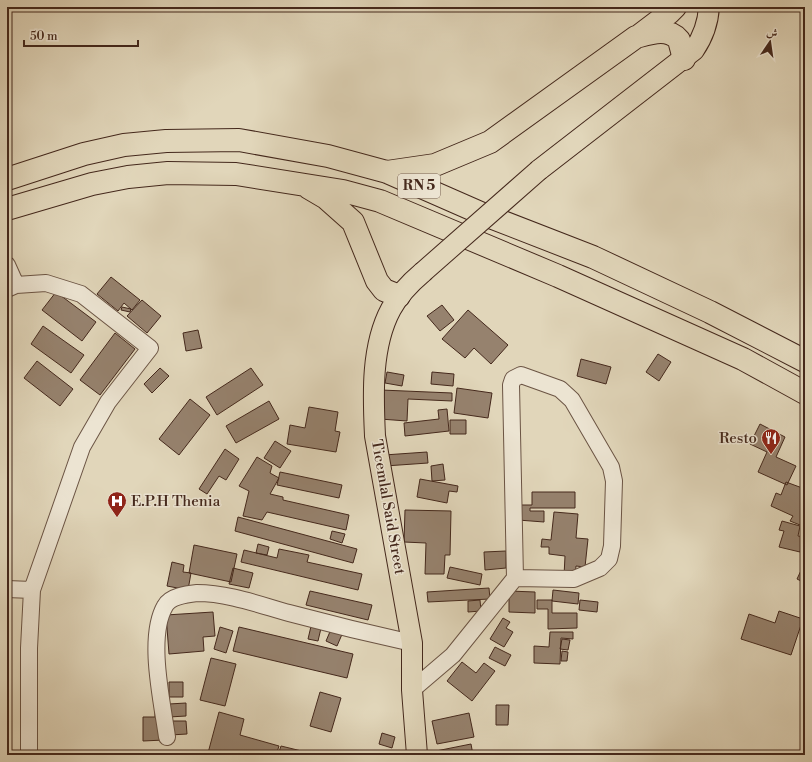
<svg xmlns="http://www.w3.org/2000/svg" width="812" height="762" font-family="'Libre Bodoni',Amiri,serif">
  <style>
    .building { fill: #96826e; stroke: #44281c }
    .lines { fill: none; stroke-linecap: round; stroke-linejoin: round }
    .minor-casing { stroke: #6b5444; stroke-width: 18 }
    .major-casing { stroke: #44281c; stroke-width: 22 }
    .highway-casing { stroke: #44281c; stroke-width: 24 }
    .minor { stroke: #ece4d2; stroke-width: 16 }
    .major { stroke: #e1d6ba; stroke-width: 20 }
    .highway { stroke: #e1d6ba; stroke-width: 22 }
    .major-bridge-casing { stroke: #44281c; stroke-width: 22; stroke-linecap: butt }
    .major-bridge { stroke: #e1d6ba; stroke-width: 20 }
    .labels { text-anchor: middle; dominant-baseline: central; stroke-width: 3; stroke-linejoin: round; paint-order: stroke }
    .shield { fill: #ece4d2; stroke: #766053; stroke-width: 1 }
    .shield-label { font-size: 14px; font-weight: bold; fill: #44281c }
    .poi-label { font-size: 15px; fill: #44281c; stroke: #ece4d2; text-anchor: end }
    .street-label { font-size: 15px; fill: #44281c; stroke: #ece4d2 }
  </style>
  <rect width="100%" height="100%" fill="#e1d6ba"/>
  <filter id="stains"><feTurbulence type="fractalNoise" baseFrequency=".005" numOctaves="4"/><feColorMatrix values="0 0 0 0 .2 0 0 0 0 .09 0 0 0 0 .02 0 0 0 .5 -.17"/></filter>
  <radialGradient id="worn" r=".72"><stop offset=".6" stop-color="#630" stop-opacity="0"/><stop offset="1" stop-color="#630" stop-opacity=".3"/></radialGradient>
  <!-- building -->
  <path class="building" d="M111 277 140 300 132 310 124 303 118 311 97 294Z
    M56 292 96 322 82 341 42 310Z
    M142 300 161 316 147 333 127 316Z
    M442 305 454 320 440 331 427 316Z
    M122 307 131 309 130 312 121 310Z
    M468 310 508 345 491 364 474 348 465 358 442 339Z
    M43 326 84 355 71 373 31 344Z
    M198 330 202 348 186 351 183 333Z
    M115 333 135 349 100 395 80 380Z
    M658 354 671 362 659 381 646 372Z
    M581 359 611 367 606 384 577 376Z
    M37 361 73 389 60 406 24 378Z
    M160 368 169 376 152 393 144 384Z
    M251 368 263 385 217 415 206 397Z
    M387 372 404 375 402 386 385 383Z
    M432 372 454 374 453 386 431 384Z
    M457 388 492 393 488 418 454 413Z
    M381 390 452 393V401L408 399 407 421 380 419Z
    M190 399 210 415 179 455 159 439Z
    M269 401 279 419 236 443 226 426Z
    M309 407 338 412 335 431 340 432 336 452 287 444 290 425 305 428Z
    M447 409 449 431 405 436 404 423 439 419 438 410Z
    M450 420H466V434H450Z
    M760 424 785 437 776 457 796 466 787 485 758 472 767 452 750 444Z
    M275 441 291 451 280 468 264 458Z
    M225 449 239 459 226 480 219 476 207 494 199 489Z
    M427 452 428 463 385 466 384 455Z
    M257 457 272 466 270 473 279 478 270 494 283 497V500L349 515 346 530 267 512 262 520 243 516 249 491 239 486Z
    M443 464 445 480 432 481 431 466Z
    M280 472 342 485 339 498 277 485Z
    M420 479 458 486 457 492 449 491 447 503 417 497Z
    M786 482 805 489V512L800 525 790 521 793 516 771 506 776 493 781 495Z
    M532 492H575V508H530V511H544V522L518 520V505H532Z
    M405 510 451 511 450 555H445L444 574H425L426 543 404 542Z
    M554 512 578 514 576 538 588 539 585 567 576 566 575 577 564 576 565 556 549 554V547H541L542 539 551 540Z
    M238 517 357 549 353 563 235 531Z
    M782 521 800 526 798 536 804 537 800 552 779 547 784 531 779 530Z
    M332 531 345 534 342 543 330 539Z
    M258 544 269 547 267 555 256 553Z
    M194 545 237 554 231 582 189 573Z
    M279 549 309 555 307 562 362 574 358 590 241 562 244 550 277 558Z
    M506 551V568L485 570 484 552Z
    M172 562 184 565 183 572 191 573 188 590 167 586Z
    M805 562V583L797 579Z
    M450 567 482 574 480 585 447 578Z
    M233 568 253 573 249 588 229 584Z
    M489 588 490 599 428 602 427 592Z
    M553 590 579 593 578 604 552 601Z
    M310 591 372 605 368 620 306 605Z
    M509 591 535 592V613L509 612Z
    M480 600 481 611 468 612V601Z
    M537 600H552V613H577V628L548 629V609H537Z
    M580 600 598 602 597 612 579 610Z
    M779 611 803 619 791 655 741 639 749 614 775 623Z
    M213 612 215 636 203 637 204 651 169 654 166 615Z
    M503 618 510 622 506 628 513 632 504 647 490 639Z
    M312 622 322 624 318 641 308 639Z
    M220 627 233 631 226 653 214 649Z
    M239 627 353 654 347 678 233 651Z
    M332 627 343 632 337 646 326 641Z
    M550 632H573V639L561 638 560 664 534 663V646L549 647Z
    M562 639 570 640 568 650 560 649Z
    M495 647 511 655 505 666 489 658Z
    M562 651 568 652 567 661H561Z
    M211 658 236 664 225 706 200 700Z
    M462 662 476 673 484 663 495 671 472 701 447 681Z
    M169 682H183V697H169Z
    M320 692 341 698 331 732 310 726Z
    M186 703V716L169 717V704Z
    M496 705H509L508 725H496Z
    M155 711H163L164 740 143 741V717H155Z
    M219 712 244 719 240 735 279 746 276 755H214L208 753Z
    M469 713 474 737 437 744 432 721Z
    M170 721H186L187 734 170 735Z
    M382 733 395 737 392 748 379 744Z
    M471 744 473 755H422L421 754Z
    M281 746 318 755H278Z
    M152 751 173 755H151Z
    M384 751 398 755H383Z"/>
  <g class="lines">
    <defs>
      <path id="minor" d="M7 265 16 285
        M7 289 16 285 46 283 81 294 150 348 108 402 82 447 32 590 29 648V755
        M7 589 32 590
        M412 690 453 655 515 578 511 385 513 379 521 375 560 389 572 400 611 467 614 481 612 546 609 559 600 568 574 579 515 578
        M167 737C162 701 147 637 165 606 170 596 188 594 197 593 228 593 260 605 289 613 330 624 371 634 412 643"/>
      <path id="major" d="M539 170 694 50C703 37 708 23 709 7
        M417 755 412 690V643L375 436C373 395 371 346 391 309 399 294 410 283 423 272"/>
      <path id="highway" d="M640 35 669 13 675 7
        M387 172 435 165 490 142 636 37C651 33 668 27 679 40L684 59
        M7 179 84 154 124 145 166 141 239 140 328 156 387 172 485 215 593 257 710 312 805 361
        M309 188 326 198 353 222 377 281 384 290 399 296
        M7 209 92 184 128 177 168 173 236 174 343 191 380 201 558 276 743 359 805 393"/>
    </defs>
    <!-- minor casing -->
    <use href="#minor" class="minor-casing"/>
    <!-- major casing -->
    <use href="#major" class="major-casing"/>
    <!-- highway casing -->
    <use href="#highway" class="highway-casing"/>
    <!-- minor -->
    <use href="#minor" class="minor"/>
    <!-- major -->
    <use href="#major" class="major"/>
    <!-- highway -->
    <use href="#highway" class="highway"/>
    <defs>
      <path id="major-bridge" d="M423 272 539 170"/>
    </defs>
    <!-- major-bridge casing -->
    <use href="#major-bridge" class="major-bridge-casing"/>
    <!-- major-bridge -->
    <use href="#major-bridge" class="major-bridge"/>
  </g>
  <!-- icons -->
  <defs>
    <symbol id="restaurant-pin" viewBox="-11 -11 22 30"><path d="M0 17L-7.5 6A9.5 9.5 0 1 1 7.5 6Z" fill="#8f2418" stroke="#ece4d2"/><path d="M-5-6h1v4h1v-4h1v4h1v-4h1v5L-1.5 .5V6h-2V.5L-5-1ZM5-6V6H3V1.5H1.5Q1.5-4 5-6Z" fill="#fff"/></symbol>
    <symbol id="hospital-pin" viewBox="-11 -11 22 30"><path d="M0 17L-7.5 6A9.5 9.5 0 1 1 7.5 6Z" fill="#8f2418" stroke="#ece4d2"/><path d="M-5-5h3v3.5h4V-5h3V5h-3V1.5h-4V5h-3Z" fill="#fff"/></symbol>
  </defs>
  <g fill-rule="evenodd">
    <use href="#restaurant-pin" x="760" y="427" width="22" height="30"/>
    <use href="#hospital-pin" x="106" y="490" width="22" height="30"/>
  </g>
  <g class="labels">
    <!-- shield labels -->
    <rect class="shield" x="398" y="174" width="42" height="24" rx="3"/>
    <g class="shield-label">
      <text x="419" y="186">RN 5</text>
    </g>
    <!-- poi labels -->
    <g class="poi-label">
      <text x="757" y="438">Resto</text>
      <text x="131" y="501" text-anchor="start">E.P.H Thenia</text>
    </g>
    <!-- street labels -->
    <g class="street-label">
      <text transform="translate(388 507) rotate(80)">Ticemlal Said Street</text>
    </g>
  </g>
  <!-- margin -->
  <rect width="812" height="762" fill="none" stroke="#e1d6ba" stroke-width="24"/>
  <rect x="8" y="8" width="796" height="746" fill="none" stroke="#44281c" stroke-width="2"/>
  <rect x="12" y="12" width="788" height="738" fill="none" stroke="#44281c"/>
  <!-- north arrow -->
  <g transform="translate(770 42) rotate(13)" stroke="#ece4d2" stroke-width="3" paint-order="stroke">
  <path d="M0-3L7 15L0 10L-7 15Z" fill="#44281c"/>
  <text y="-6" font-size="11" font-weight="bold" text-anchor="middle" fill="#44281c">ش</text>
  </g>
  <!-- scale -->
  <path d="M24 40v6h114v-6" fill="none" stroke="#44281c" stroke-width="2"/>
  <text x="30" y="40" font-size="12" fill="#44281c" stroke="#ece4d2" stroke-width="3" paint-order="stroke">50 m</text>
  <rect width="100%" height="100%" filter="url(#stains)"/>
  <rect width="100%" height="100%" fill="url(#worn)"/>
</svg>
